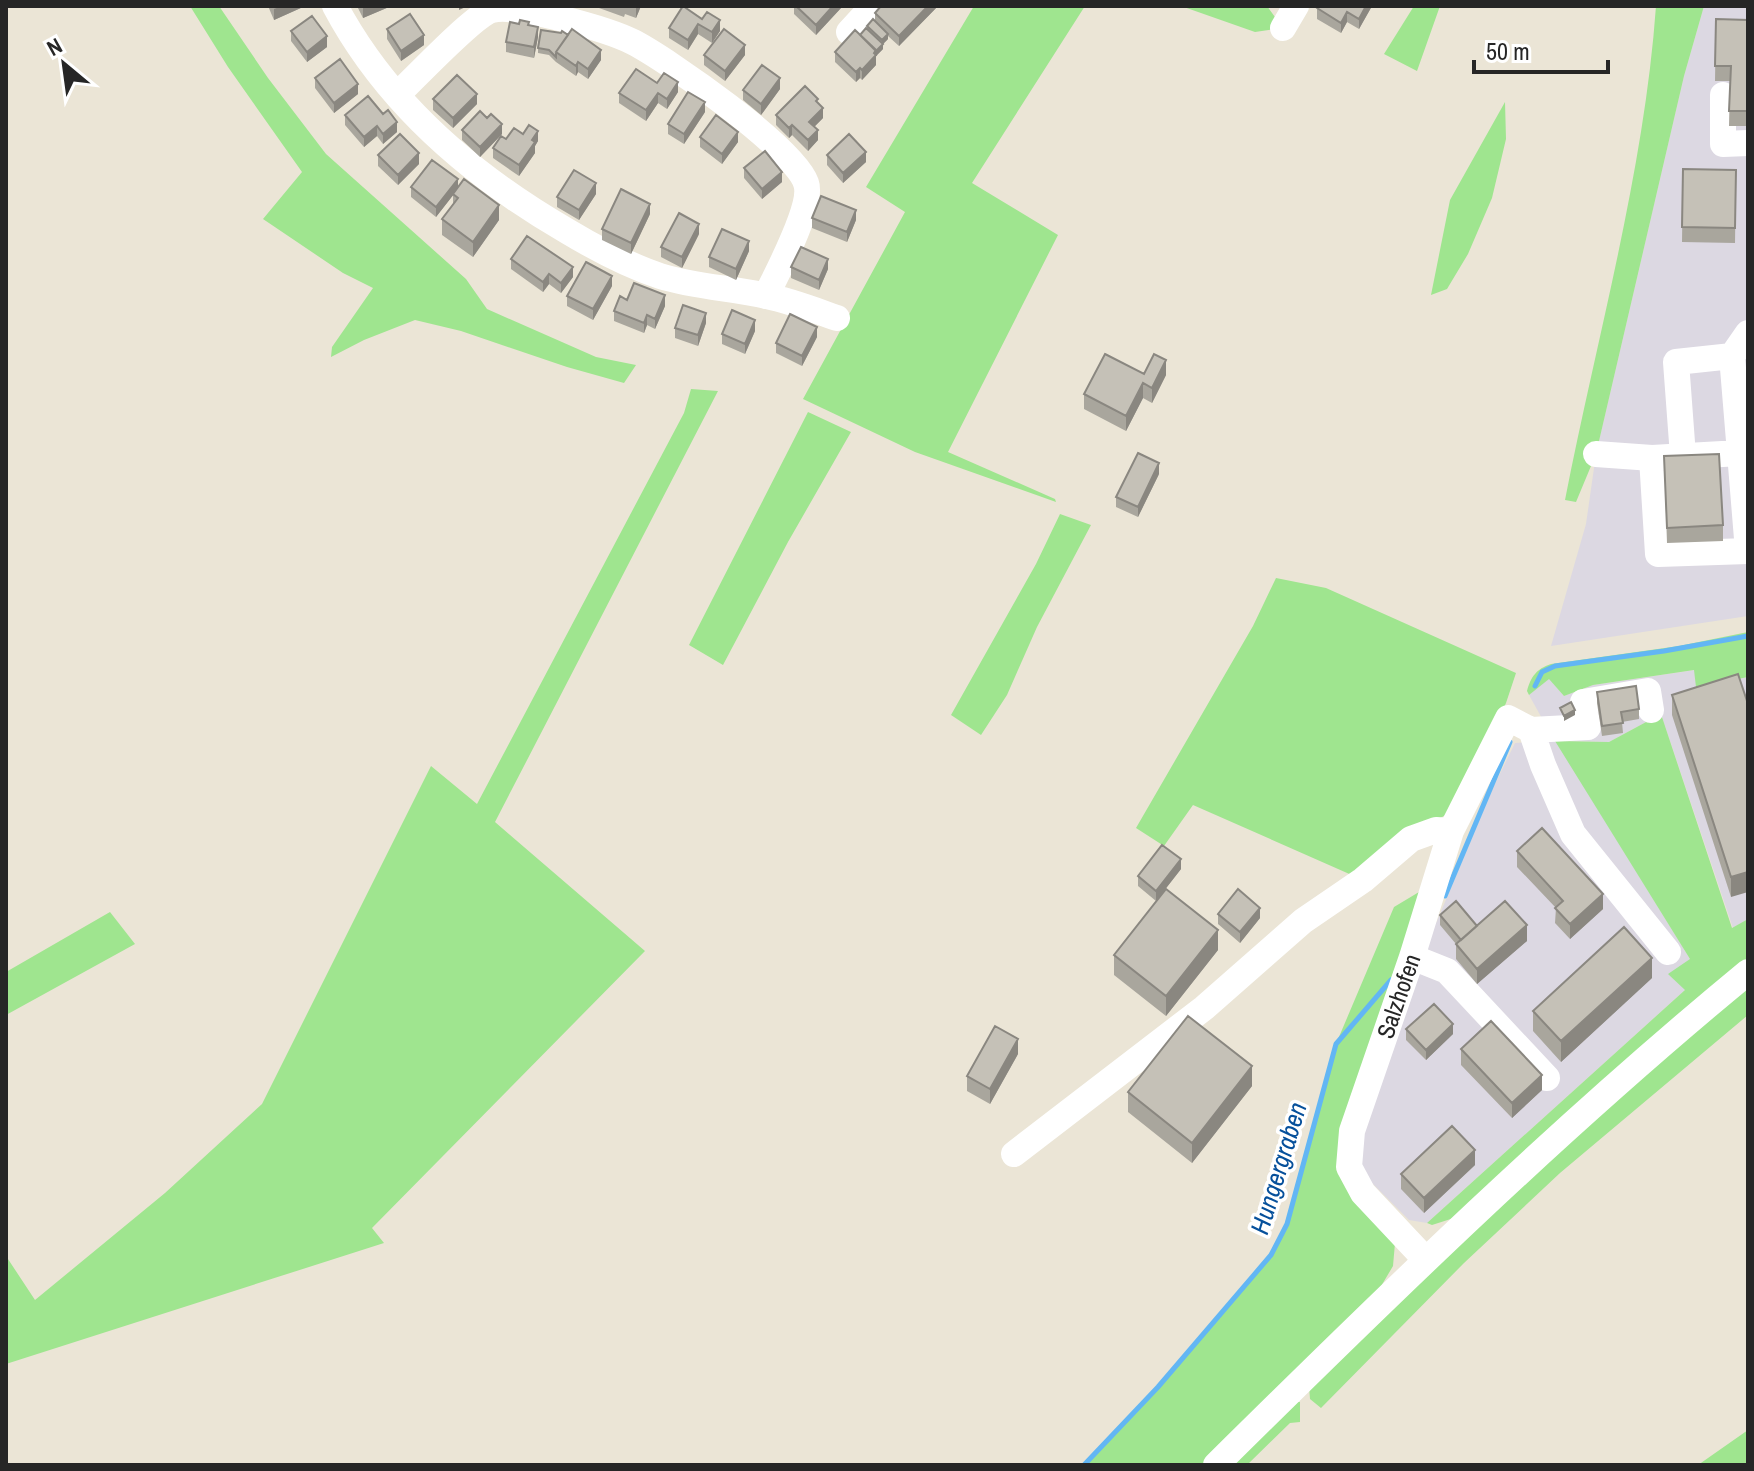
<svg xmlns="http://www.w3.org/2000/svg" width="1754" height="1471" font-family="'Archivo Narrow',sans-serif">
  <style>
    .industrial { fill: #dcd8e2 }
    .green { fill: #9fe58f }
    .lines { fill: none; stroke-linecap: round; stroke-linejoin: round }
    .stream { stroke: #62b6f4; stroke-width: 5 }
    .minor { stroke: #fff; stroke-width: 26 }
    .wall { fill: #a9a69d }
    .shaded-wall { fill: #8a8780 }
    .building { fill: #c5c1b7; stroke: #8a8780; stroke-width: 2 }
    .labels { text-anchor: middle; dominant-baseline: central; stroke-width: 7; stroke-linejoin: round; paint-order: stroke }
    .street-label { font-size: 24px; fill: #262626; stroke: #fff }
    .water-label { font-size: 26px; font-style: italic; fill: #06509b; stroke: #fff }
  </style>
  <rect width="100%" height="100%" fill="#ebe5d6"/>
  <!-- industrial -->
  <path class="industrial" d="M1704 6H1748V616L1551 646 1586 524 1596 454 1684 76Z
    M1695 670 1697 687 1748 677V919L1733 928 1661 714 1609 742 1556 741 1690 959 1685 990 1427 1223 1409 1220 1365 1176 1352 1131 1412 957 1437 921 1493 788 1515 743 1554 740 1529 695 1549 678 1564 696 1593 685Z"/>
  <!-- green -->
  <path class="green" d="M190 6H219L268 78 326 154 466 279 487 309 596 357 636 365 624 383 567 367 461 331 415 320 364 340 331 357 332 347 373 288 343 273 263 219 302 172 228 67Z
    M974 6H1085L972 183 1058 235 948 452 1055 499 1056 502 915 452 803 399 905 212 866 187Z
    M1181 6H1267L1283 28 1255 32Z
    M1414 6H1440L1417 71 1384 54Z
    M1656 6H1704L1684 76 1596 454 1576 502 1565 500C1597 336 1644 173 1656 6Z
    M1505 102 1506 139 1492 198 1468 254 1447 289 1431 295 1450 200Z
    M691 389 718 391 495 822 645 951 372 1228 384 1243 6 1364V1256L35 1300 165 1193 262 1104 431 766 477 804 684 413Z
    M808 412 851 432 788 542 723 665 689 645Z
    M1060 514 1091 525 1037 627 1007 695 981 735 951 715 1036 564Z
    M1276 578 1326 588 1516 673 1506 703 1462 801 1444 816 1409 834 1363 880 1193 805 1164 846 1136 828 1253 626Z
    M1748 632V677L1696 687 1694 670 1593 685 1564 696 1549 679 1529 695 1527 691C1531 677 1536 669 1551 664L1679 646Z
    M1661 714 1732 928 1748 919V958L1695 1002 1457 1217 1432 1225 1427 1223 1685 990 1668 974 1690 959 1555 741 1609 742Z
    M1424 889 1341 1170 1395 1243 1393 1266 1380 1288 1202 1465H1084L1158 1387 1271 1255 1287 1223 1336 1044 1394 907Z
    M110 912 135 944 6 1015V972Z
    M1748 979V1015L1560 1173 1464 1263 1321 1408 1310 1399 1309 1386 1435 1261Z
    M1293 1402H1300V1422L1290 1423 1247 1465H1229Z
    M1748 1430V1465H1698Z"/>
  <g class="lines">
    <!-- stream -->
    <path class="stream" d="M1535 686 1542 672 1555 666 1664 651 1748 636
      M1445 896 1510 742
      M1084 1465 1158 1387 1271 1255 1287 1224 1336 1044 1391 980"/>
    <!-- minor -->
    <path class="minor" d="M335 6C387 104 472 176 567 231 597 249 627 265 660 276 695 287 732 288 767 296 791 301 814 310 837 318
      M1283 28 1296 6
      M849 32 873 6
      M397 95C415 78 474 15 492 10 517 3 609 30 633 42 668 60 794 148 806 183 814 205 777 273 766 296
      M1723 95V144L1748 143
      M1732 356 1748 333
      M1596 454 1652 458
      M1683 456 1676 362 1732 356 1740 453 1652 458 1658 554 1748 551 1740 453H1748
      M1531 730 1588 727 1583 702 1648 691 1651 710
      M1412 957 1447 971 1547 1078
      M1014 1154 1204 1008 1303 921 1363 880 1411 839 1436 830 1451 831
      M1425 1259 1363 1193 1349 1167 1352 1131 1412 957 1451 831 1508 718 1531 730 1543 765 1573 834 1668 952
      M1216 1465C1388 1295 1561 1126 1748 972"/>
  </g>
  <!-- wall -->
  <path class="wall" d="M268 6H303V7L274 20Z
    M357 6H389V7L363 18Z
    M599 6H641L636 18 625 14 624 17 599 8Z
    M794 6H841V8L816 35 794 14Z
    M938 6 899 46 888 36V39L883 44V49L876 56V65L862 80 860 78 856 82 835 62V52L860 35 867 29V26L875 21V13Z
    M1318 6H1372L1359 29 1347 22 1341 33 1317 19V8Z
    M702 19 720 31 712 43 698 34 688 50 669 38V28Z
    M1716 19 1748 20V126H1729L1730 81H1715Z
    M529 25 538 37 534 58 506 52V42Z
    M387 29 424 45 401 61 387 39Z
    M291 31 327 47 307 62 291 41Z
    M538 48 601 60 588 79 578 72 576 76 556 62 549 55 538 53Z
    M704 55H745L725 81 704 65Z
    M315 78 358 94 334 113 315 88Z
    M657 83 678 92 667 109 658 103 646 121 619 103V93Z
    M780 89 761 115 743 100V90Z
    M433 99 477 104 453 128 433 110Z
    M818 103 823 118 814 127 818 140 808 151 792 135 789 138 776 125V115Z
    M705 112 684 144 668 134V124Z
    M383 114 397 132 383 144 377 136 364 147 345 125V115Z
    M487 118 502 134 480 157 462 140V130Z
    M523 134 538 141 535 146V153L519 176 493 158V148L506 139Z
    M700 137 738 142 722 164 700 147Z
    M378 155 419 164 398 185 378 166Z
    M827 155 866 162 843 183 827 165Z
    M744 168 782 182 762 199 744 178Z
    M1683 169 1736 170 1735 243 1682 242Z
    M411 187 458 188 499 220 473 257 442 235V219L453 204V195L436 217 411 197Z
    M596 194 579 220 557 207V197Z
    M650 214 631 254 602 240V229Z
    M812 218 856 220 847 242 812 228Z
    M699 234 682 268 661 257V247Z
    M749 251 736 280 709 267V257Z
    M511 259 573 277 561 293 549 284 543 292 511 269Z
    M791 267 828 269 819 290 791 278Z
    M612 286 593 320 567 306V296Z
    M627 300 665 306 655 329 647 325 644 333 614 321V311Z
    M706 323 698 346 675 338V328Z
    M755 331 745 354 722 344V334Z
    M817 337 802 366 776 353V343Z
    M1144 374 1166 375 1152 403 1143 398 1126 431 1084 409V394Z
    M1664 456 1723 525V541L1667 543Z
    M1159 474 1138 517 1116 507V497Z
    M1738 674 1731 897 1672 715V695Z
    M1597 692 1639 709V719L1622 722 1623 733 1602 736 1597 703Z
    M1517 851 1603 909 1570 939 1555 923 1556 908 1517 867Z
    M1181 869 1156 901 1138 886V876Z
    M1218 914 1260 918 1240 943 1218 924Z
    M1440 915 1477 926 1527 941 1477 984 1456 959V944L1440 925Z
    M1218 950 1166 1016 1114 975V955Z
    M1652 978 1561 1062 1533 1031V1011Z
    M1406 1029 1453 1034 1426 1060 1406 1040Z
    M1461 1049 1542 1090 1512 1118 1461 1065Z
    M1018 1054 990 1104 967 1091V1076Z
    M1252 1086 1192 1163 1128 1112V1092Z
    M1475 1165 1424 1213 1401 1189V1174Z"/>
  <!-- shaded-wall -->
  <path class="shaded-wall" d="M282 6H303V7L274 20V9Z
    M367 6H389V7L363 18V8Z
    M459 6H468L459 10Z
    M637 6H641L636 18V8Z
    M833 6H841V8L816 35V25Z
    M928 6H938L899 46V36Z
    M1366 6H1372L1359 29V19Z
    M1347 12V22L1341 33V23Z
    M720 20V31L712 43V32Z
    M698 24V34L688 50V40Z
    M538 27V37L534 58V47Z
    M888 34V39L883 44V49L876 56V65L862 80V70L874 53 882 45V40Z
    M424 35V45L401 61V51Z
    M327 36V47L307 62V52Z
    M745 45V55L725 81V71Z
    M601 50V60L588 79V69Z
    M578 62V72L576 76V66Z
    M860 68V78L856 82V72Z
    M780 78V89L761 115V104Z
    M678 82V92L667 109V99Z
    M358 84V94L334 113V103Z
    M658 93V103L646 121V110Z
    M477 94V104L453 128V118Z
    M705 102V112L684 144V134Z
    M823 108V118L809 132V122Z
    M397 122V132L383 144V134Z
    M502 124V134L480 157V147Z
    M792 125V135L789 138V128Z
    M377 126V136L364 147V137Z
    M818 130V140L808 151V140Z
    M538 131V141L535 146V153L519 176V165L532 140Z
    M738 132V142L722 164V154Z
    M866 152V162L843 183V173Z
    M419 153V164L398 185V175Z
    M782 172V182L762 199V189Z
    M458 179V189L436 217V207Z
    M596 183V194L579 220V210Z
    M650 204V214L631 254V243Z
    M499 205V220L473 257V242Z
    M856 210V220L847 242V232Z
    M699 224V234L682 268V257Z
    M749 241V251L736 280V269Z
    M828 259V269L819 290V280Z
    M573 267V277L561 293V283Z
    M549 274V284L543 292V282Z
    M612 276V286L593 320V309Z
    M665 295V306L655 329V319Z
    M706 313V323L698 346V335Z
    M647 315V325L644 333V323Z
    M755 320V331L745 354V344Z
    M817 327V337L802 366V356Z
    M1166 360V375L1152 403V388Z
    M1143 383V398L1126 431V416Z
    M1159 463V474L1138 517V507Z
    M1575 710V715L1564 721V716Z
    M1181 859V869L1156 901V891Z
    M1748 872V892L1731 897V877Z
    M1603 894V909L1570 939V924Z
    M1260 908V918L1240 943V932Z
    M1527 925V941L1477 984V969Z
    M1218 930V950L1166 1016V996Z
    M1652 958V978L1561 1062V1041Z
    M1453 1024V1034L1426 1060V1050Z
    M1018 1039V1054L990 1104V1089Z
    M1252 1066V1086L1192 1163V1143Z
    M1542 1075V1090L1512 1118V1103Z
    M1475 1150V1165L1424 1213V1198Z"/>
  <!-- building -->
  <path class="building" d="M683 6 702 19 707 12 720 20 712 32 698 24 688 40 669 28Z
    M796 6H833L816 25Z
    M881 6H928L899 36 875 13Z
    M1318 6H1366L1359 19 1347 12 1341 23 1317 8Z
    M410 14 424 35 401 51 387 29Z
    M312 16 327 36 307 52 291 31Z
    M873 19 888 34 882 40 867 26Z
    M1716 19 1748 20V111H1729L1731 66H1715Z
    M520 20 529 22 528 25 538 27 534 47 506 42 510 22 519 24Z
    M866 28 883 44 876 51 860 35Z
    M572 29 601 50 588 69 578 62 576 66 556 52Z
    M724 29 745 45 725 71 704 55Z
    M541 30 561 33 562 31 568 35 556 52V57L549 50 538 48Z
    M855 30 876 50 874 53 876 55 862 70 860 68 856 72 835 52Z
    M340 59 358 84 334 103 315 78Z
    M762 65 780 78 761 104 743 90Z
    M636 69 657 83 664 73 678 82 667 99 658 93 646 110 619 93Z
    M457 75 477 94 453 118 433 99Z
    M805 86 818 99 816 101 823 108 809 122 818 130 808 140 792 125 789 128 776 115Z
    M688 92 705 102 684 134 668 124Z
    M368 96 383 114 388 110 397 122 383 134 377 126 364 137 345 115Z
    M480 111 487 118 491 114 502 124 480 147 462 130Z
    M716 115 738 132 722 154 700 137Z
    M529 125 538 131 532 140 535 142 519 165 493 148 501 136 506 139 514 128 523 134Z
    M400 134 419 153 398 175 378 155Z
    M849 134 866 152 843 173 827 155Z
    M765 151 782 172 762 189 744 168Z
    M432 160 458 179 436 207 411 187Z
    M1683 169 1736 170 1735 228 1682 227Z
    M574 170 596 183 579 210 557 197Z
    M464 179 499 205 473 242 442 219 458 198 453 194Z
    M621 189 650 204 631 243 602 229Z
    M821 196 856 210 847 232 812 218Z
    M679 213 699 224 682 257 661 247Z
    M722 229 749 241 736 269 709 257Z
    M527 236 573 267 561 283 549 274 543 282 511 259Z
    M801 247 828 259 819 280 791 267Z
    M586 262 612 276 593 309 567 296Z
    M634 283 665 295 655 319 647 315 644 323 614 311 620 296 627 300Z
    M683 305 706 313 698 335 675 328Z
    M732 310 755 320 745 344 722 334Z
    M790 314 817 327 802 356 776 343Z
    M1105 354 1144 374 1154 354 1166 360 1152 388 1143 383 1126 416 1084 394Z
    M1138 453 1159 463 1138 507 1116 497Z
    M1719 454 1723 525 1667 528 1664 456Z
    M1738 674 1748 704V872L1731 877 1672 695Z
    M1636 686 1639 709 1621 712 1623 723 1602 726 1597 692Z
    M1571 702 1575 710 1564 716 1560 708Z
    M1542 828 1603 894 1570 924 1555 908 1563 901 1517 851Z
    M1162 845 1181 859 1156 891 1138 876Z
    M1166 889 1218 930 1166 996 1114 955Z
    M1238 889 1260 908 1240 932 1218 914Z
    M1456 901 1477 926 1461 940 1440 915Z
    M1505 901 1527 925 1477 969 1456 944Z
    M1624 927 1652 958 1561 1041 1533 1011Z
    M1434 1004 1453 1024 1426 1050 1406 1029Z
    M1188 1016 1252 1066 1192 1143 1128 1092Z
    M1491 1021 1542 1075 1512 1103 1461 1049Z
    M995 1026 1018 1039 990 1089 967 1076Z
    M1452 1126 1475 1150 1424 1198 1401 1174Z"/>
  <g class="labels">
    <!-- street labels -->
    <g class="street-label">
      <text transform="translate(1398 996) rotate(-71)">Salzhofen</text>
    </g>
    <!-- water labels -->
    <g class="water-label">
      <text transform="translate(1278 1168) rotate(-73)">Hungergraben</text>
    </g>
  </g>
  <!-- border -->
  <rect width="1754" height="1471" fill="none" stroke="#262626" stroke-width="16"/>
  <!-- north arrow -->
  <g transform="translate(64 64) rotate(331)" stroke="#ffffff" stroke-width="6" paint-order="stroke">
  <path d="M0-6L14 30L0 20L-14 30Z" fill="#262626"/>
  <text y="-12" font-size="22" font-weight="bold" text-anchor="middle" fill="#262626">N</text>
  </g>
  <!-- scale -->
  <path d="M1474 60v12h134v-12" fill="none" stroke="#262626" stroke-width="4"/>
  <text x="1486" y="60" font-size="24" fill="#262626" stroke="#ffffff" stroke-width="6" paint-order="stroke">50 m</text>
</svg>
